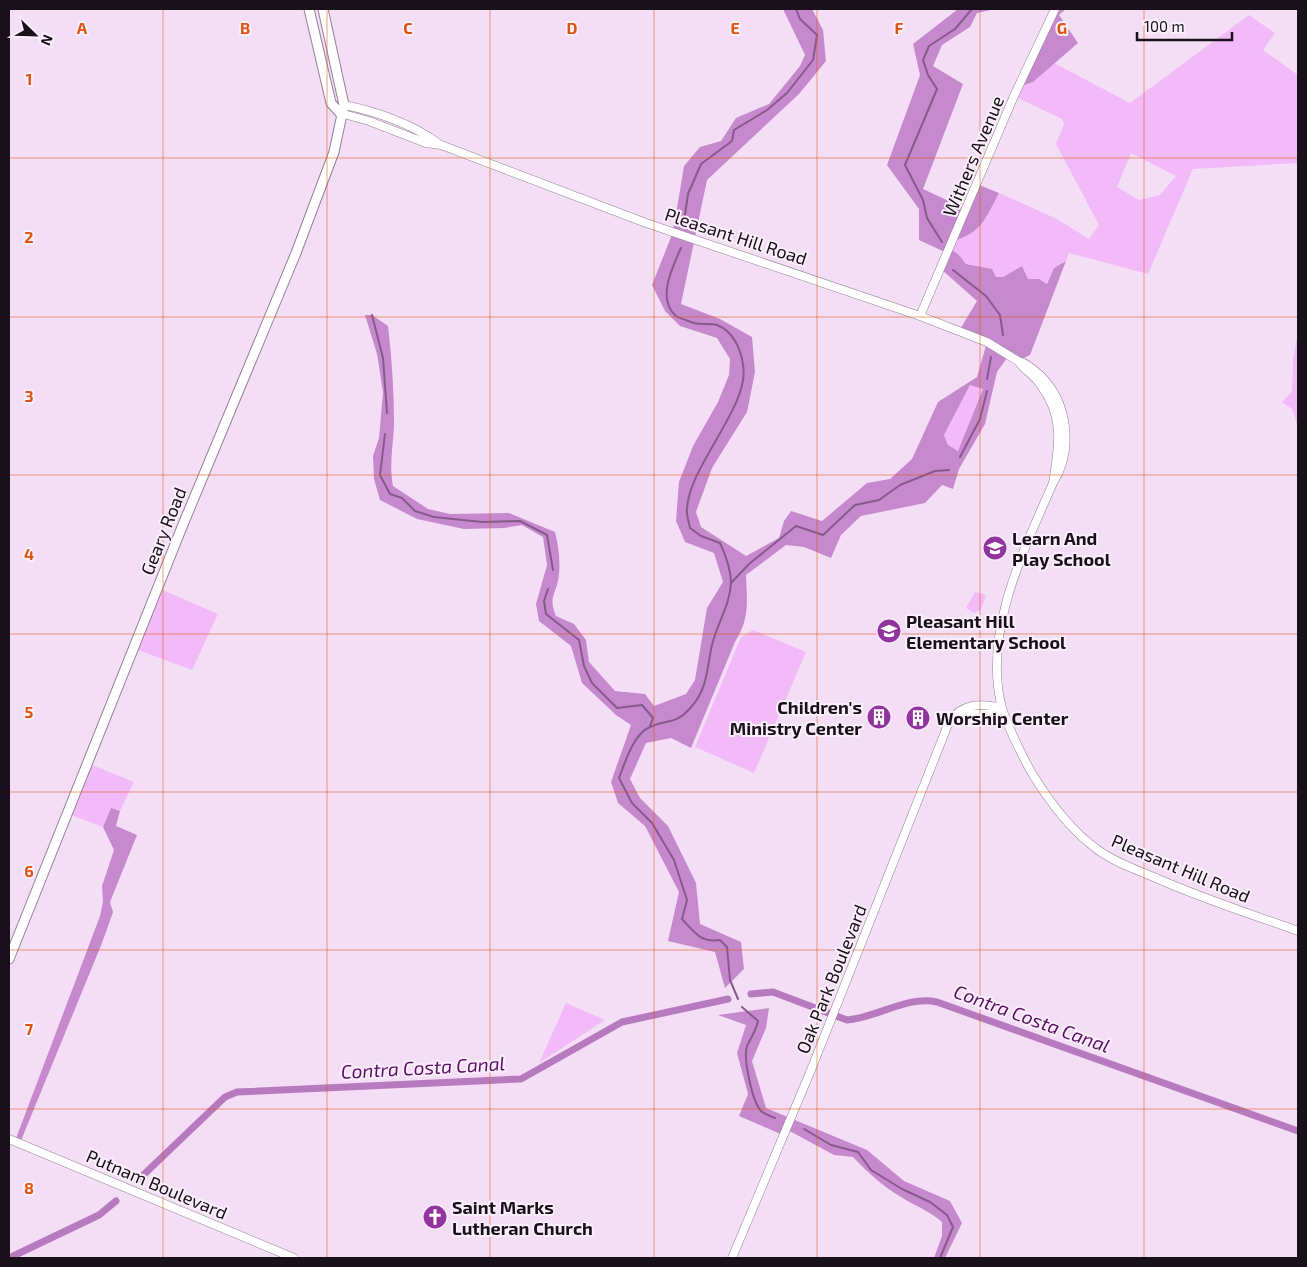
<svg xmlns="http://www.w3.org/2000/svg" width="1307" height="1267" font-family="'Exo 2',sans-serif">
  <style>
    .green { fill: #f3baf9; fill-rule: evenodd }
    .forest { fill: #c689cd; fill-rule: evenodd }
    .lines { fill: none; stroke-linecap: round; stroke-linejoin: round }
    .stream { stroke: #875a8c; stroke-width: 2 }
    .canal { stroke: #b77abe; stroke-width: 7 }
    .tertiary-casing { stroke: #948196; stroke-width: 9 }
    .secondary-casing { stroke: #948196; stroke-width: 11 }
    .tertiary { stroke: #fff; stroke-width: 8 }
    .secondary { stroke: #fff; stroke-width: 9 }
    .grid { fill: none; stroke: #de550d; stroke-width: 1; stroke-opacity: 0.55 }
    .labels { text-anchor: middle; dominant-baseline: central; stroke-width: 4; stroke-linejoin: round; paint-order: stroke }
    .street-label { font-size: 18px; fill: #181119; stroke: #fbeefc }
    .poi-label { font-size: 18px; font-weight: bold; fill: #181119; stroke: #fbeefc; text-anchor: start }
    .water-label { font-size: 19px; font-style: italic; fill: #5b0e64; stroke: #fbeefc }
    .grid-label { font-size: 16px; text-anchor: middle; font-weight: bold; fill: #de550d; stroke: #fbeefc; stroke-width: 4; stroke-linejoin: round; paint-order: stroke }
  </style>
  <rect width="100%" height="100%" fill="#f3def5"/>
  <!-- green -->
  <path class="green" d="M1249 15 1275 33 1263 50 1298 75V163L1193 169 1148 274 1069 253 1066 261 1054 268 1047 284 1039 279H1028L1022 266 1003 277H996L992 269 966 264 960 256 950 248 952 241 986 218 999 193 1057 219 1089 239 1099 225 1056 144 1064 124 1062 119 1014 96 1021 86 1033 82 1054 63 1130 103ZM1131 153 1176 176 1160 195 1139 200 1117 187Z
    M1298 333V427L1292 409 1282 402 1292 391 1293 359Z
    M970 385 983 389 958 452 948 445 944 435Z
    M158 588 218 614 192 670 133 648Z
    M975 592 984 594 986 597 980 610 974 613 966 608Z
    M753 630 806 652 754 773 695 747 741 637Z
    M87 763 134 782 120 811 111 809 103 827 66 813Z
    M566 1003 605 1020 539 1063Z"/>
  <!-- forest -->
  <path class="forest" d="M783 9H812L823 30 826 61 799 94 707 180 681 304 720 319 752 337 755 372 747 412 712 468 696 512 701 527 746 556 779 538 784 521 791 511 822 521 867 483 890 479 912 459 938 402 977 377 987 342 959 331 977 301 941 269 947 253 919 240V209L887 165 920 75 913 44 958 9H995L977 13 970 27 942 45 933 66 963 84 923 189 966 209 977 184 999 193C986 218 981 234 952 241L950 248 960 256 966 264 992 269 996 277H1003L1022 266 1028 279H1039L1047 284 1054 268 1066 261 1030 355 1018 361 1009 355 997 372 985 424 959 469 953 489 942 485 925 503 861 516 841 535 831 558 804 547 786 545 746 575C747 602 750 618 735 642L691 748 671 738 646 743 630 779 640 798 668 826 696 883 700 924 741 942 744 969 725 988 715 952 668 941 679 892 645 826 618 803 611 782 631 725 616 715 582 683 571 646 539 621 536 604 547 565 543 537 522 525 504 528 464 529 417 519 380 500 374 479 373 456 379 438 383 392 377 354 365 315H372L388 326C392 359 394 392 394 425 393 447 389 465 393 486L428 509 450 514 509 513 555 532C559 548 561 564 558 581 554 597 549 599 556 616L574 624 586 640 589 662 615 691 645 694 654 706 686 694 695 680 707 608 723 582 714 553 685 542 676 521 679 482 693 446 718 402 729 375 730 359 717 338 680 326 665 311 652 285 673 232 684 166 700 147 721 141 736 118 769 104 800 66 805 55ZM970 385 983 389 958 451 948 445 944 435Z
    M1055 9H1066L1059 15 1078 43 1033 82 1021 86Z
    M111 808 120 811 116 826 137 835 110 902 113 912 102 943 20 1143 15 1141 100 916 103 902 102 886 114 850 103 827Z
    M769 1008 766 1028 752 1061 766 1108 867 1150 904 1181 950 1201 962 1223 945 1258H934L942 1236V1222C930 1211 915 1206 901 1197 884 1187 867 1172 853 1157L834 1155 786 1129 783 1135 739 1116 748 1094 737 1053 746 1025 718 1015Z"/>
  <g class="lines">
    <!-- stream -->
    <path class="stream" d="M684 221 688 194 701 164 732 141 734 130 767 110 787 93 813 60 817 35 800 19 796 9
      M942 242 927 218 923 200 905 165 937 89 928 75 923 60 929 46 955 29 972 9
      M681 248C673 266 656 299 676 316 681 319 689 321 694 323 701 325 710 323 717 325 733 331 741 349 743 365 751 405 689 465 687 509 686 515 689 522 690 528L701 536 720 543C726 556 731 569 731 583 730 605 717 624 712 645 707 666 708 688 692 706 675 726 670 718 650 727 633 734 625 763 619 778L632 803 652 823 674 860 687 900 682 919C694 932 701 943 720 940L727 947 730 980 738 999
      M953 270 986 296 1000 315 1003 335
      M372 315 383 358 387 413
      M987 379 991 357
      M385 434 380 475 390 494 402 498 415 511 434 517 482 522 520 521 547 535 553 570
      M960 457 980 419 987 391
      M731 583 749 564 796 526 823 535 855 505 879 500 900 485 935 471 949 470
      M548 589 544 601 546 614 579 640 584 666 592 683 617 708 642 705 653 718 650 726
      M742 1007 758 1021C756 1031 751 1037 747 1046 743 1058 752 1101 761 1111 764 1114 770 1116 775 1118
      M804 1129 831 1145 858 1152 871 1170 902 1189 930 1202 947 1215 953 1227 940 1258"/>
    <!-- canal -->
    <path class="canal" d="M751 994 773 992 847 1020C877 1018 907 995 937 1002L1298 1131
      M137 1181 225 1097 237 1092 521 1079 622 1022 728 999
      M9 1258 99 1215 116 1201"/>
    <defs>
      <path id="tertiary" d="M344 105C375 111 413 124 439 144
        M340 113 369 121 426 143 441 145 646 223 920 316 987 342 1018 361C1027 363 1034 370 1041 376 1068 403 1074 450 1053 483 1059 446 1065 417 1040 384 1034 376 1025 370 1018 361
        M920 316 1014 96 1055 9
        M1053 483C1024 550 982 633 1002 708 1008 728 1020 751 1030 770 1048 800 1070 830 1098 850 1116 863 1137 870 1156 878 1203 899 1251 914 1298 931
        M959 712 964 714H996L1002 708
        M9 1139 294 1258
        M732 1258 811 1070 949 722C962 703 981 703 1002 708"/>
      <path id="secondary" d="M309 9 331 103 340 113
        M9 959 182 527 296 253 334 152 344 105 323 9"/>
    </defs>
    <!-- tertiary casing -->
    <use href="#tertiary" class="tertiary-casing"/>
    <!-- secondary casing -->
    <use href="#secondary" class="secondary-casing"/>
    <!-- tertiary -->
    <use href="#tertiary" class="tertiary"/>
    <!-- secondary -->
    <use href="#secondary" class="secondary"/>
  </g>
  <!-- grid -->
  <path class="grid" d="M163 9V1258M327 9V1258M490 9V1258M654 9V1258M817 9V1258M980 9V1258M1144 9V1258M9 158H1298M9 317H1298M9 475H1298M9 634H1298M9 792H1298M9 950H1298M9 1109H1298"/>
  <!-- icons -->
  <defs>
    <symbol id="school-disc" viewBox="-11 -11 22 22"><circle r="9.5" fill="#92349d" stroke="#fbeefc"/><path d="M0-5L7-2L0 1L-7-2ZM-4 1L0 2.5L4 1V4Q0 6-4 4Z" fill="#fff"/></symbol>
    <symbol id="building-disc" viewBox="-11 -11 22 22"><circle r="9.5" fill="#92349d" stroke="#fbeefc"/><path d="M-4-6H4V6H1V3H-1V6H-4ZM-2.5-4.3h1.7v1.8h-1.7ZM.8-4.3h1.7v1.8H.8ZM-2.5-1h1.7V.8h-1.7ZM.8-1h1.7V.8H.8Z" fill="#fff"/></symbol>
    <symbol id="church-disc" viewBox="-11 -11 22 22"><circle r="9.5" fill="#92349d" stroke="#fbeefc"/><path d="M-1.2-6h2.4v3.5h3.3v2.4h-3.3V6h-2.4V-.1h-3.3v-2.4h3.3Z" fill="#fff"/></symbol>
  </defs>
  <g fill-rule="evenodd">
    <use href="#school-disc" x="981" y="534" width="28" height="28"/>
    <use href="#school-disc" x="875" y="617" width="28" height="28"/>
    <use href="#building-disc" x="865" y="703" width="28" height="28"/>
    <use href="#building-disc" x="904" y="704" width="28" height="28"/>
    <use href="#church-disc" x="421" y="1203" width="28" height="28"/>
  </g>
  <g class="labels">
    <!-- street labels -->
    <g class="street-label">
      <text transform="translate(973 156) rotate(-67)">Withers Avenue</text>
      <text transform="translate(736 236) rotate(18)">Pleasant Hill Road</text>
      <text transform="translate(163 531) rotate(-68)">Geary Road</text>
      <text transform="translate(1181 868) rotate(23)">Pleasant Hill Road</text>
      <text transform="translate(831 979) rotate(-68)">Oak Park Boulevard</text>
      <text transform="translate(157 1184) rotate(23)">Putnam Boulevard</text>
    </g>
    <!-- poi labels -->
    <g class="poi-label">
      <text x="1012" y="538">Learn And<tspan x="1012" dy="21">Play School</tspan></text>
      <text x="906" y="621">Pleasant Hill<tspan x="906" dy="21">Elementary School</tspan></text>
      <text x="862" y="707" text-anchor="end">Children's<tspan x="862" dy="21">Ministry Center</tspan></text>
      <text x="936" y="718">Worship Center</text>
      <text x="452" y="1207">Saint Marks<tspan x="452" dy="21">Lutheran Church</tspan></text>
    </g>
    <!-- water labels -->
    <g class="water-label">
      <text transform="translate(1032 1018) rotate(20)">Contra Costa Canal</text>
      <text transform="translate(423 1067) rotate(-3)">Contra Costa Canal</text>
    </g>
  </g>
  <g class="grid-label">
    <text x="82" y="34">A</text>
    <text x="245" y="34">B</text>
    <text x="408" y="34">C</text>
    <text x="572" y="34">D</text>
    <text x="735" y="34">E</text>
    <text x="899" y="34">F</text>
    <text x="1062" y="34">G</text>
    <text x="29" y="85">1</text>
    <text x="29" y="243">2</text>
    <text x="29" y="402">3</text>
    <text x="29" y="560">4</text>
    <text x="29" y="718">5</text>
    <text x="29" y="877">6</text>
    <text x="29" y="1035">7</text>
    <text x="29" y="1194">8</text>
  </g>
  <!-- border -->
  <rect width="1307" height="1267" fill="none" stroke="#181119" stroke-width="20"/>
  <!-- north arrow -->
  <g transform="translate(35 35) rotate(113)" stroke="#fbeefc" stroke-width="4" paint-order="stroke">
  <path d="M0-4L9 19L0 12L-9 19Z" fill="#181119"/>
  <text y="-8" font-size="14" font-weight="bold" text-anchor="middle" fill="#181119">N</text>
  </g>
  <!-- scale -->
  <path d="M1137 32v8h95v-8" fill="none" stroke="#181119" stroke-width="2.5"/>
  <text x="1144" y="32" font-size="15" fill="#181119" stroke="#fbeefc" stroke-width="4" paint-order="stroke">100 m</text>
</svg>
